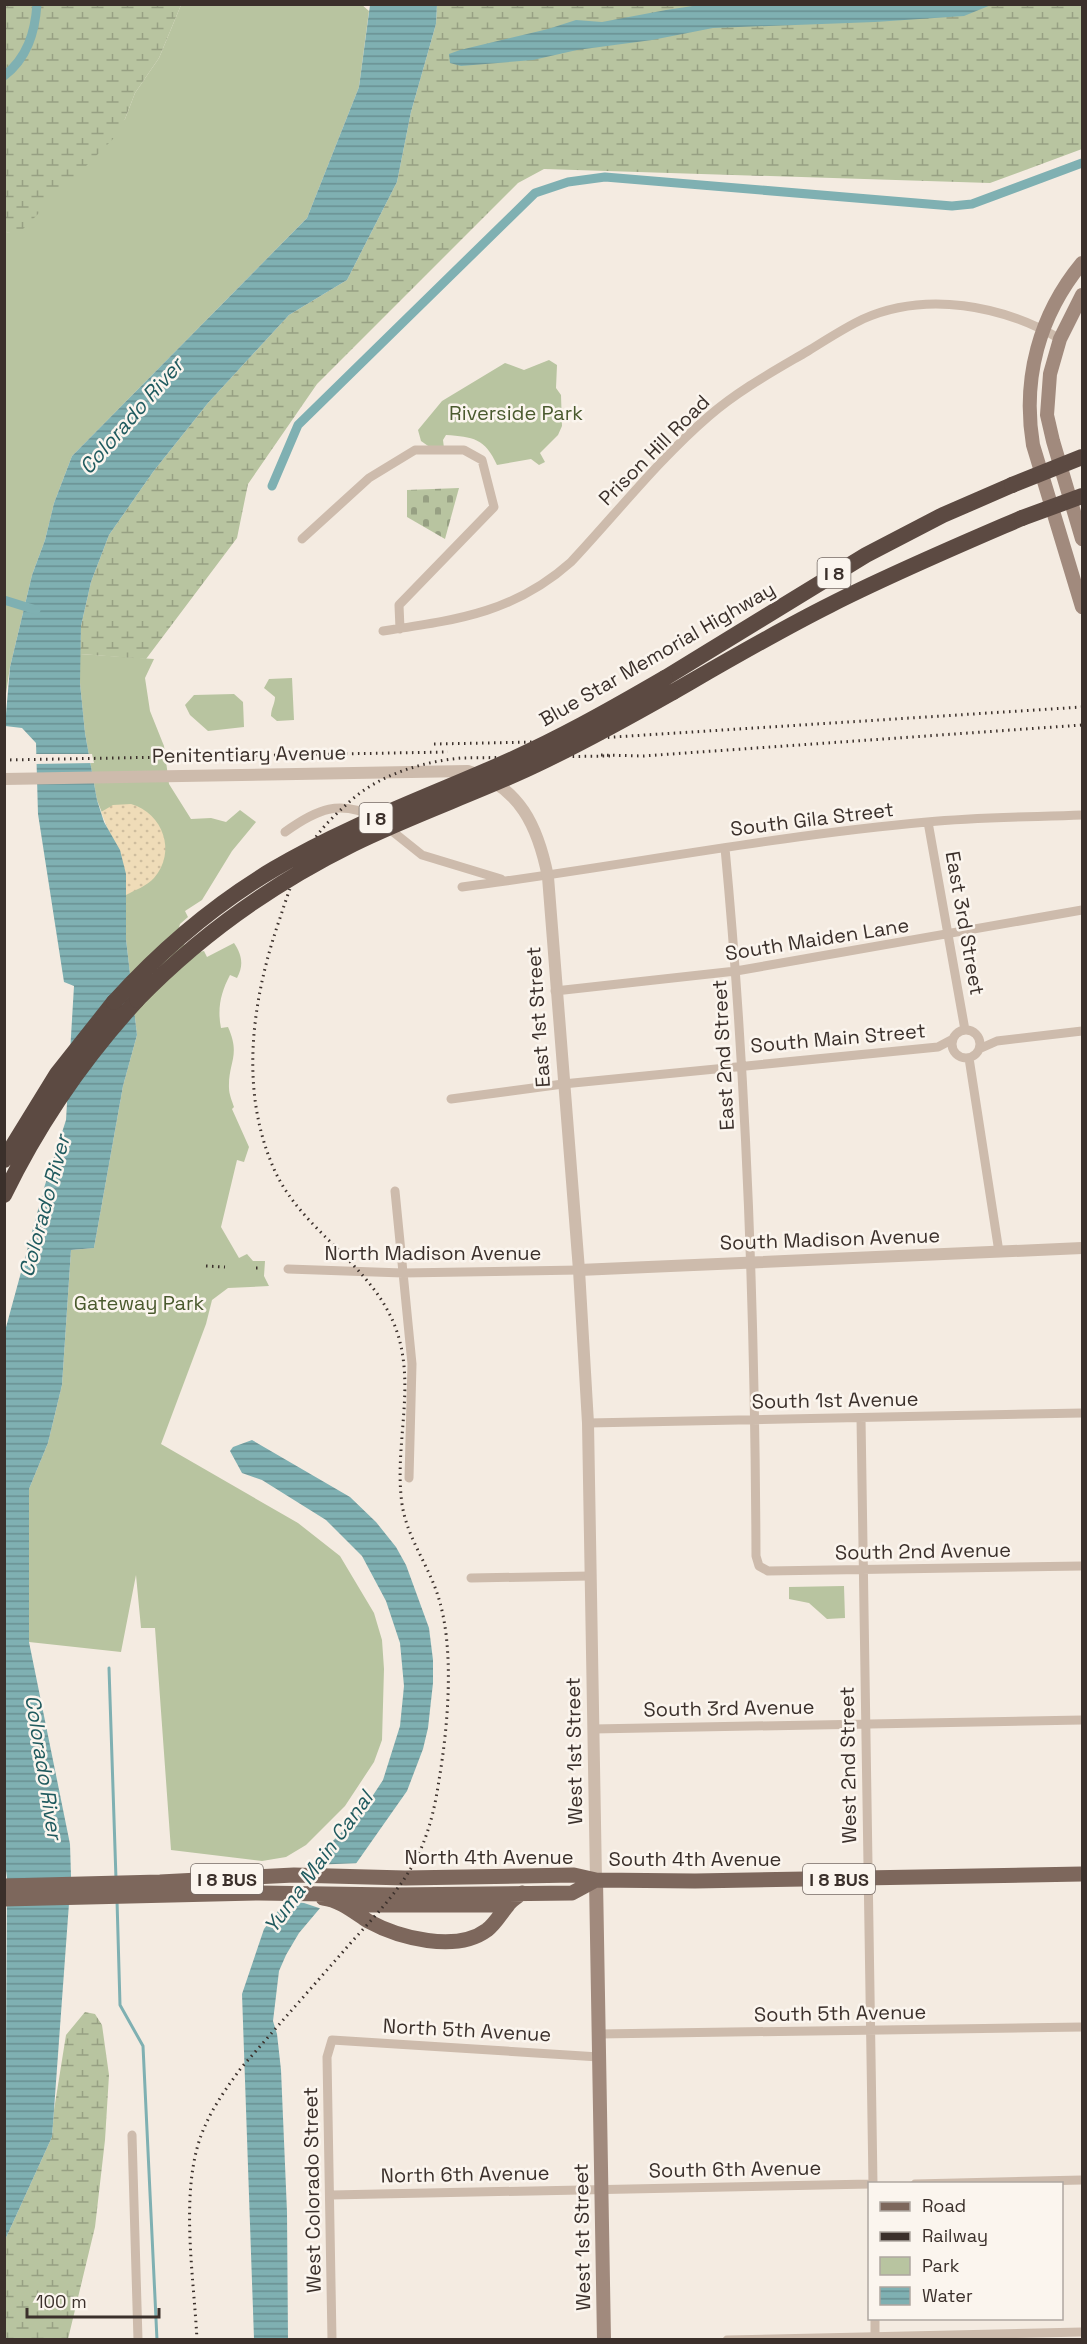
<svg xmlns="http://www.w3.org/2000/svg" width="1087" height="2344" font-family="'Space Grotesk',sans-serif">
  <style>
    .green { fill: #b8c4a0 }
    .wetland { fill: url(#wetland-marsh) }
    .sand { fill: url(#sand-dots) }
    .cemetery { fill: url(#cemetery-stones) }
    .water { fill: url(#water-rules) }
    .pier { fill: #f4ebe1 }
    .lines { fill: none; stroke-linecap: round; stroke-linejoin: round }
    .stream { stroke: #7fb0b2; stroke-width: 3 }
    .canal { stroke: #7fb0b2; stroke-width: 9 }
    .minor { stroke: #cdbbac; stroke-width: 9 }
    .tertiary { stroke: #cdbbac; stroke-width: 12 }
    .secondary { stroke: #a18a7d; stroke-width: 14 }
    .primary { stroke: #7d675c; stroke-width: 15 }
    .motorway { stroke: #5c4a42; stroke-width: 16 }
    .rail { stroke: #3b302b; stroke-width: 3; stroke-dasharray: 1.5 4.5; stroke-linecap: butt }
    .motorway-bridge { stroke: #5c4a42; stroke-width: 16 }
    .labels { text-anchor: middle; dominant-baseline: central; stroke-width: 5; stroke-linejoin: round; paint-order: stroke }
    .shield { fill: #fbf5ee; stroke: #756b66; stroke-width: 1.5 }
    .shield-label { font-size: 18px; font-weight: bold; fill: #3b302b }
    .park-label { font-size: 20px; fill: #4a5a2e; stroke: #fbf5ee }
    .street-label { font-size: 20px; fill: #3b302b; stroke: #fbf5ee }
    .water-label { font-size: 21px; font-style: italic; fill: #1f5a5e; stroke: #fbf5ee }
  </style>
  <defs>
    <pattern id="wetland-marsh" width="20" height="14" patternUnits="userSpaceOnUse" patternTransform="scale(1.5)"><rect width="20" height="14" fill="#b8c4a0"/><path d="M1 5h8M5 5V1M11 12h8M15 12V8" fill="none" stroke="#97a083"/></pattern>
    <pattern id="sand-dots" width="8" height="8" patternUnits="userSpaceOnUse" patternTransform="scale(1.5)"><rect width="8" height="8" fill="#efdcb8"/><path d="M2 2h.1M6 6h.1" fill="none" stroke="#cebd9e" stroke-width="1.8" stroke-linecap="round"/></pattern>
    <pattern id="cemetery-stones" width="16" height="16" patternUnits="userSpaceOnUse" patternTransform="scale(1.5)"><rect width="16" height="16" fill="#b8c4a0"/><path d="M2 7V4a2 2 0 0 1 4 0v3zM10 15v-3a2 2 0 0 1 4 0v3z" fill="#97a083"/></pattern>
    <pattern id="water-rules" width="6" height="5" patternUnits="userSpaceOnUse" patternTransform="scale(1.5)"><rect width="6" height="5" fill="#7fb0b2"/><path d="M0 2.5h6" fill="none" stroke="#699091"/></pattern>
  </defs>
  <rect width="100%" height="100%" fill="#f4ebe1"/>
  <!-- green -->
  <path class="green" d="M361 4 369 11 359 87 307 218 72 456 54 503 45 540 32 575 10 667 4 707V231L9 233 125 119 135 93 159 58 181 5Z
    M549 360 557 365 556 388 561 395 562 426 558 435 540 453 545 462 539 465 531 459 497 465C485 438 473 437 446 435L443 440 444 448H431L421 441 418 430 442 401 505 363 524 370Z
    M80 654 154 659 145 678 150 711 164 746 169 784 191 819 211 818 226 822 240 810 256 822 232 851 202 900 185 911 188 917 180 924 177 934 191 954 204 951 207 957 234 943C242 955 244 965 237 978L230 975C221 992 217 1008 221 1028L228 1027C241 1056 228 1062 229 1088 229 1094 232 1101 234 1107L232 1109 249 1147 244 1162 237 1160 221 1227 239 1258 247 1254 253 1261H265L264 1276 269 1286 228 1288 212 1300 206 1324 161 1444 298 1523 340 1556 374 1613 382 1640 384 1669 382 1740 374 1762 345 1806 306 1845 286 1857 262 1861 171 1850 155 1628H141L136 1575 121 1652 29 1642V1489L48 1443 62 1385 71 1250 94 1248 123 1086 137 1035 126 939V874L97 800 85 733 80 683Z
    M292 678 294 720 277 721 271 716C271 708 275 704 275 697L264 688 269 679Z
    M234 694 243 702 244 727 208 731 190 715 185 705 194 695Z
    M844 1586 845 1618 827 1619 809 1603 789 1599V1587Z"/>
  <!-- wetland -->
  <path class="wetland" d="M5 4 181 5 159 58 135 93 125 119 114 138 22 230 9 233 4 231Z
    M437 5H1082V149L990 183 544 169 518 183 317 384 248 484 237 538 146 659 80 654 81 626 91 582 109 535 153 472 208 403 289 315 347 280 397 182 411 112 436 24Z
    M85 2012 95 2014 102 2025 109 2075 105 2140 95 2227 68 2339 5 2340V2240L52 2137 54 2110 66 2035Z"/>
  <!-- sand -->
  <path class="sand" d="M131 804C163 813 177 852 154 878 147 886 135 890 126 895V874L101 812 113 805Z"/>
  <!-- cemetery -->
  <path class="cemetery" d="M459 488 445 539 407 517V490Z"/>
  <!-- water -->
  <path class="water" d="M706 4 991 5 964 16 875 22 713 28 652 40 577 50 533 60 461 66 450 63 449 54 460 50 548 29 576 20 602 22 666 10Z
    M370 5H437L436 24 411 112 397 182 347 280 289 315 208 403 153 472 109 535 91 582 81 626 80 683 85 733 97 800 104 822 120 850 126 874V939L137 1035 123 1086 94 1248 71 1250 62 1385 48 1443 29 1489V1642L70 1844 71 1876 52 2137 5 2240 7 1878 4 1855 5 1331 44 1188 66 1120 74 986 64 982 38 814 36 743 22 728 5 726 10 667 32 575 45 540 54 503 72 456 307 218 359 87Z
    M252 1440 350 1497 376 1522 396 1547 406 1565 429 1628 433 1660V1683L428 1728 423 1749 407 1791 348 1875 299 1933 286 1955 279 1971 273 2021 277 2034 281 2070 287 2212 288 2339H254L242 1994 264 1929 329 1845 364 1809 383 1780 400 1726 404 1686 400 1643 386 1601 362 1556 326 1520 262 1480 242 1473 230 1451 233 1447Z"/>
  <!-- pier -->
  <path class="pier" d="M34 754H92L94 763 34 764Z
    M361 1863 322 1909 304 1903 281 1901 310 1865Z"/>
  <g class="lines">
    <!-- stream -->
    <path class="stream" d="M109 1668 116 1879
      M117 1900 120 2005 143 2046 157 2340"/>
    <!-- canal -->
    <path class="canal" d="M4 76C27 58 35 33 37 4
      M272 486 298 425 535 193 568 182 605 177 952 206 972 204 1082 163
      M4 600 36 610"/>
    <!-- minor -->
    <path class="minor" d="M302 539 369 478 415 450H464L482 460 494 507 399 605 400 629
      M383 631C456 620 514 613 571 562 616 514 659 459 709 416 739 390 774 371 808 351 826 340 844 328 863 319 926 291 1002 305 1060 339
      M928 822 965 1030
      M387 827 422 855 501 879
      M285 832C317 809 340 799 376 818
      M725 848C747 1082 755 1321 756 1556L759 1566 768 1571 1082 1566
      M462 887C617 867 771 836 927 822 979 817 1031 817 1082 815
      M555 991 736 971 1082 910
      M952 1044a14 14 0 1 1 28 0a14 14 0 1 1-28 0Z
      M979 1049 997 1041 1082 1031
      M969 1058 999 1252
      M451 1099 563 1084 938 1047 953 1039
      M395 1191 412 1364 409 1478
      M288 1269 403 1273 579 1270
      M861 1418 873 2184
      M588 1423 1082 1413
      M471 1578 590 1576
      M593 1729 1082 1720
      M599 2034 1082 2027
      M132 2135 138 2340
      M915 2184 1082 2180
      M331 2195 870 2184
      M875 2318V2340
      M332 2340 327 2057 332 2040 599 2057
      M727 2340 1082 2332"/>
    <!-- tertiary -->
    <path class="tertiary" d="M4 779 468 771C520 786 538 827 548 877L579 1270 588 1423 596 1880
      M579 1270 1082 1248"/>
    <!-- secondary -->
    <path class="secondary" d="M1082 263C1039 315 1022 379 1033 445L1082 607
      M1082 295 1060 339 1050 374 1047 415 1053 441 1082 539
      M596 1880 604 2340"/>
    <!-- primary -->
    <path class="primary" d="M4 1886 160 1882 294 1875 405 1878 574 1875 596 1880 695 1881 1082 1874
      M323 1898C340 1900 354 1912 368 1921 399 1938 456 1953 487 1930 496 1923 501 1913 508 1905 511 1900 517 1897 522 1893
      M4 1899 259 1893 394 1895 572 1893 596 1880
      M344 1905H507"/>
    <!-- motorway -->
    <path class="motorway" d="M665 678 866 555 943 515 1012 485
      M673 692C725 662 776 632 830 605 893 573 957 546 1022 518
      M4 1160 57 1074 114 1002
      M4 1195C39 1123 83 1059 137 1000"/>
    <!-- rail -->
    <path class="rail" d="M434 744 536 742 1082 707
      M601 755 643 756 1082 725
      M4 760 448 752
      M206 1266 225 1267
      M256 1268H260
      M197 2340C194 2276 178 2184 205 2126 214 2105 228 2086 241 2068 277 2027 313 1986 348 1946 372 1919 398 1893 415 1861 428 1837 435 1808 439 1780 448 1727 455 1648 438 1596 428 1564 407 1538 402 1504 394 1447 415 1390 398 1335 377 1266 302 1233 274 1169 239 1090 252 1000 279 921 288 894 296 867 312 843 321 828 335 815 348 803 378 775 421 762 461 758L610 756"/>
    <!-- motorway-bridge -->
    <path class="motorway-bridge" d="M1012 485 1082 457
      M1022 518 1082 496
      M137 1000C200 935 272 884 353 844 406 818 462 798 516 774 570 750 622 721 673 692
      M114 1002C161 950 215 904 274 869 345 827 422 799 497 766 555 741 610 710 665 678"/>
  </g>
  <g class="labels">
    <!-- shield labels -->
    <g class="shield">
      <rect x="817.5" y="558" width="33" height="30" rx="4.5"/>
      <rect x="359.5" y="803" width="33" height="30" rx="4.5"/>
      <rect x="191" y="1864" width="72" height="30" rx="4.5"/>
      <rect x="803" y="1864" width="72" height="30" rx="4.5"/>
    </g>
    <g class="shield-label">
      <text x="834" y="573">I 8</text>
      <text x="376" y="818">I 8</text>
      <text x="227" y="1879">I 8 BUS</text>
      <text x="839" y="1879">I 8 BUS</text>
    </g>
    <!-- park labels -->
    <g class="park-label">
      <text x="516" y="413">Riverside Park</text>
      <text x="139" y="1303">Gateway Park</text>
    </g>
    <!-- street labels -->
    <g class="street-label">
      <text transform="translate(654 450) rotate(-45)">Prison Hill Road</text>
      <text transform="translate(657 654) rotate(-30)">Blue Star Memorial Highway</text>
      <text transform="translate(249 754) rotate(-1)">Penitentiary Avenue</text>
      <text transform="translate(812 819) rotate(-7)">South Gila Street</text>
      <text transform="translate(965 923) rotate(80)">East 3rd Street</text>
      <text transform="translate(817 939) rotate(-9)">South Maiden Lane</text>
      <text transform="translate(538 1017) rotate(-94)">East 1st Street</text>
      <text transform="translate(838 1038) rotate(-5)">South Main Street</text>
      <text transform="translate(723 1055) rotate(-93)">East 2nd Street</text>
      <text transform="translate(830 1239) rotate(-2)">South Madison Avenue</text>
      <text x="433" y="1253">North Madison Avenue</text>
      <text transform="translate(835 1400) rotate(-1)">South 1st Avenue</text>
      <text transform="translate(923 1551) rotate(-1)">South 2nd Avenue</text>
      <text transform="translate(729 1708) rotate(-1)">South 3rd Avenue</text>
      <text transform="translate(574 1751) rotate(-91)">West 1st Street</text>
      <text transform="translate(848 1765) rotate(-91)">West 2nd Street</text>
      <text x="489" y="1857">North 4th Avenue</text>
      <text x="695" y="1859">South 4th Avenue</text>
      <text transform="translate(840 2013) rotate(-1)">South 5th Avenue</text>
      <text transform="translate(467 2030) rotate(3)">North 5th Avenue</text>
      <text transform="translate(735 2169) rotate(-1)">South 6th Avenue</text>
      <text transform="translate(465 2174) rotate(-1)">North 6th Avenue</text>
      <text transform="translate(312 2190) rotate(-91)">West Colorado Street</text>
      <text transform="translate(582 2237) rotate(-91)">West 1st Street</text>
    </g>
    <!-- water labels -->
    <g class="water-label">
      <text transform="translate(131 416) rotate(-49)">Colorado River</text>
      <text transform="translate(44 1206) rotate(-75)">Colorado River</text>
      <text transform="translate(44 1767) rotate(81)">Colorado River</text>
      <text transform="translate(318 1862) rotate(-54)">Yuma Main Canal</text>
    </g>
  </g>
  <!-- border -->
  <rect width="1087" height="2344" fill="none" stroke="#3b302b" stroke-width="12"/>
  <!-- legend -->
  <rect x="868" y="2182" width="195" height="138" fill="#fbf5ee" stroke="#aea6a0" stroke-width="1.5"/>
  <rect x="880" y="2202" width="30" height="9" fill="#7d675c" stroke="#aea6a0" stroke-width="1.5"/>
  <text x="922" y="2212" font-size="18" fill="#3b302b">Road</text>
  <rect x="880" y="2232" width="30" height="9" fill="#3b302b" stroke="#aea6a0" stroke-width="1.5"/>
  <text x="922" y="2242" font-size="18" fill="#3b302b">Railway</text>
  <rect x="880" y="2257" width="30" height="18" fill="#b8c4a0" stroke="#aea6a0" stroke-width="1.5"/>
  <text x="922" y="2272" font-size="18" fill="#3b302b">Park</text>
  <rect x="880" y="2287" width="30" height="18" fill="url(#water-rules)" stroke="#aea6a0" stroke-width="1.5"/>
  <text x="922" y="2302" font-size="18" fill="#3b302b">Water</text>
  <!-- scale -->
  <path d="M27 2308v9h132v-9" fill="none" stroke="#3b302b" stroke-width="3"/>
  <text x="36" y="2308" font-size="18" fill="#3b302b" stroke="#fbf5ee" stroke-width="4.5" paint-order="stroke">100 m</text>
</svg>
